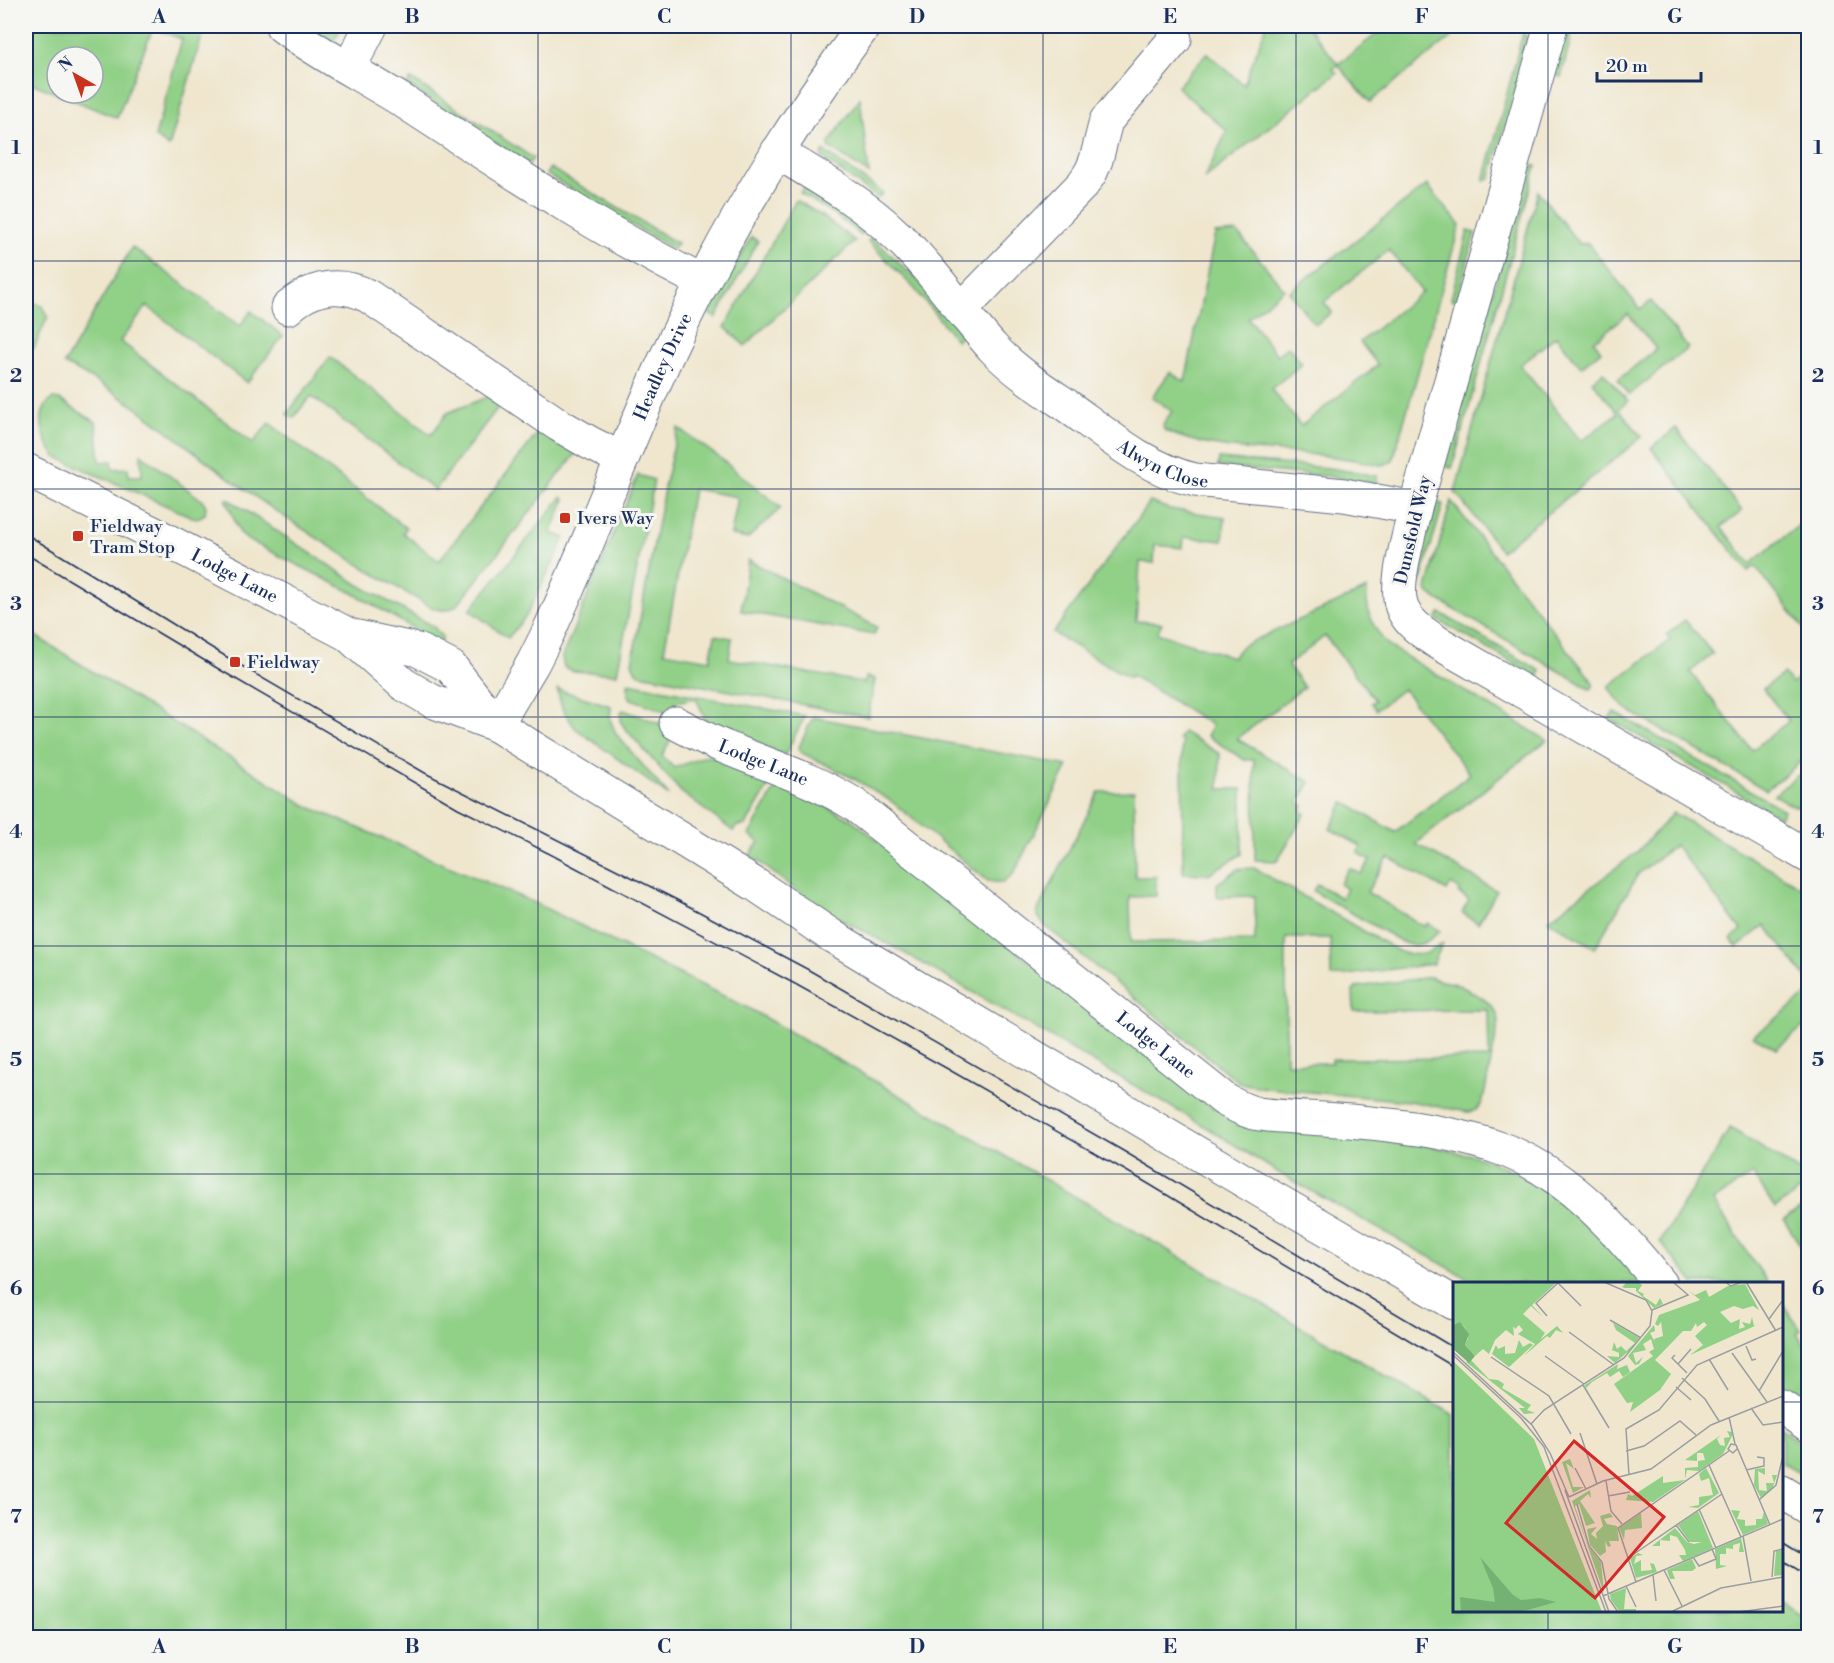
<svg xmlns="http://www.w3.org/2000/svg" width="1834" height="1663" font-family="'Libre Bodoni',serif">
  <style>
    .green { fill: #91d087; stroke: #568072; stroke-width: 1.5; fill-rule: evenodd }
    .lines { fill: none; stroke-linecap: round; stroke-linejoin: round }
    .minor-casing { stroke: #656f85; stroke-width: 35 }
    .minor { stroke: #fff; stroke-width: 33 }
    .tram { stroke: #1b2f5e; stroke-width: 1.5 }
    .grid { fill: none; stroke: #1b2f5e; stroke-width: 1.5; stroke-opacity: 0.55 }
    .poi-dot { fill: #c8321e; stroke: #f6f6f2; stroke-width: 2 }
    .labels { text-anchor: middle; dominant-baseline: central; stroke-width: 6; stroke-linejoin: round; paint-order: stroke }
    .street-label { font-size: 18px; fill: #1b2f5e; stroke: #f6f6f2 }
    .poi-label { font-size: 18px; fill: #1b2f5e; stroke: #f6f6f2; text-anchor: start }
    .inset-road { fill: none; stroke: #9a9da1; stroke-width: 1.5 }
    .view { fill: #d62828; fill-opacity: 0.15; stroke: #d62828; stroke-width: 3 }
    .inset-edge { fill: none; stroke: #1b2f5e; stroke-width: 3 }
    .neatline { fill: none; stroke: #1b2f5e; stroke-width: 2 }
    .grid-label { font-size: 20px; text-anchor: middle; font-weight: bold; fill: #1b2f5e }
  </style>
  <rect width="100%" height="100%" fill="#f6f6f2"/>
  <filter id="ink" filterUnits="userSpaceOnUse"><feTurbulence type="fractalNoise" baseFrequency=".0167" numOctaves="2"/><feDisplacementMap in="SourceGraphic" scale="12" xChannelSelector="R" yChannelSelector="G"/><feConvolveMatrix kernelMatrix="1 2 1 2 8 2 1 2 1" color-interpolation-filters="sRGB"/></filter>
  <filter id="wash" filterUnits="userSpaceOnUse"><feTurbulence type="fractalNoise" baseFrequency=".008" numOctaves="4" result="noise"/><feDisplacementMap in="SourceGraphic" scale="24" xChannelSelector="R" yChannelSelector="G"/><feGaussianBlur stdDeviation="1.35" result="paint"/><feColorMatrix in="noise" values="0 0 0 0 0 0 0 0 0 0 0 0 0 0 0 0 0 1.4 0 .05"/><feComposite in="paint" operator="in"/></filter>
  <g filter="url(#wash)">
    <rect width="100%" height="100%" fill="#efe6cd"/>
    <!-- green -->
    <path class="green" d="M26 26H205L169 147 155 137 182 39 153 28 117 118 26 81ZM57 57H93V93H57Z
      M308 26H329L339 32 333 42Z
      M1266 26H1311L1309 28 1338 64 1387 26H1465L1370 102 1338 65 1333 69 1337 73 1204 179 1227 131 1177 87 1207 53 1244 85Z
      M1565 29 1573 30 1561 77 1553 74Z
      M1523 33 1528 40 1491 176 1488 180 1484 181Z
      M411 79 470 117 466 123 407 85Z
      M860 98 869 174 829 147V143Z
      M473 119 533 158 529 164 469 126Z
      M824 151 883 193 878 198 825 160 822 156Z
      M1528 164 1536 166 1452 468 1445 466Z
      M550 168 677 243 673 249 546 174Z
      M1427 185 1460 225 1393 460 1386 464 1381 465C1353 459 1324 455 1295 453 1249 449 1206 450 1164 430L1163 425 1172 411 1152 397 1170 372 1185 382 1215 234 1237 232 1284 289 1248 318 1277 355 1288 346 1302 364 1271 389 1301 426 1378 365 1360 342 1422 292 1389 250 1324 302 1332 312 1315 325 1289 292Z
      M804 187 835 206 865 229 861 235 831 212 800 193Z
      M1538 191 1579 244 1588 243 1640 309 1651 301 1688 348 1629 395 1618 380 1656 349 1628 314 1594 341 1601 351 1581 367 1556 336 1520 365 1581 441 1618 413 1592 381 1603 372 1628 401 1619 409 1642 437 1501 551 1455 492Z
      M796 200 819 214 855 241 745 346 725 327Z
      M1468 231 1475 233 1457 301 1451 299Z
      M751 237 758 241 716 318 709 314Z
      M872 237 920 283 962 335 956 340 914 288 868 241Z
      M132 247 240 326 251 311 283 336 247 383 147 306 120 341 253 443 269 423 406 528 403 533 439 561 544 425 577 452 459 603C451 611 443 612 433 608 364 569 297 527 233 481 177 440 126 394 64 364Z
      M26 299 42 306 48 316 34 348 26 345Z
      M330 357 431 435 447 413 494 394 503 401 435 490 311 396 293 418 287 414Z
      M52 399 60 400 96 422 100 462 112 461 113 469 128 468 129 476H142L141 454 203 501 206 506 205 514 198 518 192 517 56 457C44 442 33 413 52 399Z
      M678 428 720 458 781 508 747 539 731 535 738 497 693 489 664 652 710 660 715 635 732 638 729 659 865 683 866 677 875 679 868 717 640 674 636 672 632 663 665 483Z
      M1676 428 1742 511 1721 527 1750 564 1808 518V634L1755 566 1748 571 1651 448Z
      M1219 459 1329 468 1377 476V484L1328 476 1218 467Z
      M638 475 654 480 617 674 572 671 564 667 562 657Z
      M562 497 565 499 551 533 565 538 526 616 508 638 470 610Z
      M228 499 359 585 434 627 442 637V642L438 643 353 593 246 539 239 531 226 500Z
      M1451 501 1590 678 1593 683V687L1590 689 1430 595 1427 591 1428 585Z
      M1150 502 1169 509 1225 517 1223 541 1184 537 1183 548 1155 545 1154 563 1140 562 1136 621 1162 623 1157 633 1233 657 1242 646 1367 589C1365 612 1374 631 1390 647L1547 740 1416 844 1497 891 1478 923 1462 913 1469 900 1458 893 1460 890 1451 884 1447 891 1388 857 1367 892 1425 927 1427 923 1440 931C1429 941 1419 949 1404 943L1313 891 1317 884 1341 898 1347 889 1340 884 1349 868 1361 874 1370 860 1358 853 1361 846 1330 829 1344 802 1395 832 1470 774 1403 689 1376 710 1371 703 1375 700 1325 636 1288 665 1304 687 1237 739 1310 782 1298 803 1304 806 1301 811 1305 814 1277 861 1255 860 1254 760H1245L1207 736 1212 725 1131 675 1129 678 1053 633Z
      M1436 502 1443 504 1420 584 1413 582Z
      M748 560 877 627 874 635 741 611Z
      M1440 613 1541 671 1538 677 1436 619Z
      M1685 620 1713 654 1690 672 1752 750 1789 721 1763 689 1783 674 1792 684 1808 671V756L1766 790 1631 712 1623 706 1608 687 1670 640 1666 635Z
      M26 630 307 806 535 903 748 1008 1454 1415V1610H1782V1603L1808 1618V1637H26Z
      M628 683 805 716 785 755 707 723 696 698 675 702 677 712 673 714 631 699 628 694Z
      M557 689 611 706 610 719 616 734 669 796 575 728 562 708Z
      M623 710 672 728 675 731 662 756 674 768 703 757 711 756 773 779 746 825 737 826 733 831 681 792 624 727 621 722V712Z
      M1614 712 1784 810 1780 817 1609 719Z
      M813 717 1068 766 1014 873 1003 883 988 881 891 801 853 778 800 752 798 749Z
      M1183 732 1220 754 1219 789H1242V854L1208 874 1183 873 1182 740H1178Z
      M1808 767V802C1797 813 1786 801 1774 795Z
      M779 782 852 820 1213 1108 1375 1135 1476 1156 1516 1172 1555 1197 1607 1243 1643 1283H1476L1279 1173 1208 1128 901 951 837 917 809 900 750 855 759 842 749 835Z
      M1134 791 1135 877H1156V896L1130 897 1131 942 1255 941V896L1217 897V884L1238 869 1254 868 1400 952C1420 957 1427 955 1443 943L1433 964 1331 977 1330 938H1286V1063H1332V1059L1489 1058 1488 1010 1354 1011 1353 991 1357 987 1431 977C1441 983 1448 981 1458 985 1473 992 1497 1003 1499 1021L1484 1096C1482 1106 1477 1112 1467 1112L1409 1101 1266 1088 1240 1083 1044 925 1037 915 1039 908 1099 792Z
      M1673 813 1808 891V980L1765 925 1737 947 1731 939 1741 930 1675 845 1638 874 1595 948 1548 920 1637 852Z
      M1808 994V1023L1776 1049 1753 1036Z
      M1730 1128 1808 1177V1185L1775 1208 1753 1174 1713 1201 1768 1283H1694L1660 1242Z
      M1808 1203V1257L1784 1220Z
      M1782 1303 1801 1330 1797 1333 1808 1351V1402L1782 1385Z
      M1782 1427 1796 1439 1808 1446V1478L1782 1463Z"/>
  </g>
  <g filter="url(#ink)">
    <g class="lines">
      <defs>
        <g id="minor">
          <path d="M282 26C320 55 365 77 406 103 503 166 599 230 703 282"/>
          <path d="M1551 26 1415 508C1410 534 1392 587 1403 610 1410 625 1424 633 1437 642L1808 856"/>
          <path d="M349 68 371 26"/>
          <path id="s1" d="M777 152C818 177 861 201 896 235 933 269 960 312 994 349 1015 371 1041 388 1066 405 1106 434 1146 469 1195 480L1344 495 1415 508"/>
          <path d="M288 308C312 286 340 282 368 296L559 425 590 443 622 459"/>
          <path d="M961 310 1083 184 1091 172 1096 160 1106 121 1175 39"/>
          <path id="s2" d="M26 470 151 532 347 634 403 684 432 701 496 725 756 885 832 936 918 988 1268 1195 1454 1303"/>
          <path d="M349 635 418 650 451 667 496 725"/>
          <path id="s3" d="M676 723C693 732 709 741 727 748 770 766 816 780 855 805L1225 1100C1236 1106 1247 1112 1259 1114 1289 1118 1320 1118 1350 1121 1403 1126 1457 1132 1507 1151 1570 1176 1619 1232 1661 1284"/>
          <path id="s4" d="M496 725 533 663 548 633C591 540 626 443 670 349 723 235 789 127 864 26"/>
          <path d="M1782 1407 1808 1425"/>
          <path d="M1782 1492 1808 1508"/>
        </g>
      </defs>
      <!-- minor casing -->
      <use href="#minor" class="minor-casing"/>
      <!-- minor -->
      <use href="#minor" class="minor"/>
      <!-- tram -->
      <path class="tram" d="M26 534 235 662 425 773 677 900 807 969 1125 1152 1454 1348
        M26 554 222 671 458 808 548 853 795 984 946 1068 1142 1180 1454 1367
        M1782 1542 1808 1558
        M1782 1560 1808 1576"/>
    </g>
  </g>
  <!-- grid -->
  <path class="grid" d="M286 26V1638M538 26V1638M791 26V1638M1043 26V1638M1296 26V1638M1548 26V1284M26 261H1808M26 489H1808M26 717H1808M26 946H1808M26 1174H1808M26 1402H1454M1782 1402H1808M1548 1610V1638"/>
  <!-- markers -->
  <g class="poi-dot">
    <rect x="559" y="512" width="12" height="12" rx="3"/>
    <rect x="72" y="530" width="12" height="12" rx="3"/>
    <rect x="229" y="656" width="12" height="12" rx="3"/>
  </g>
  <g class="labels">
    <!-- street labels -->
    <g class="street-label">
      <text stroke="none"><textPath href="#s4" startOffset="396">Headley Drive</textPath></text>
      <text stroke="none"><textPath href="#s1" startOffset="502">Alwyn Close</textPath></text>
      <text transform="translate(1413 530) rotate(-77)">Dunsfold Way</text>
      <text stroke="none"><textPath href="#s2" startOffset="234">Lodge Lane</textPath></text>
      <text stroke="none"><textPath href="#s3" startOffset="96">Lodge Lane</textPath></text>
      <text stroke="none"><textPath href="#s3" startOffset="582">Lodge Lane</textPath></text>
    </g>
    <!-- poi labels -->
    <g class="poi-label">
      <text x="577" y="518">Ivers Way</text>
      <text x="90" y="526">Fieldway<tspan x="90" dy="21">Tram Stop</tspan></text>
      <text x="247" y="662">Fieldway</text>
    </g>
  </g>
  <!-- overview -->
  <g transform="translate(1453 1282)">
    <rect width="330" height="330" fill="#efe6cd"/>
    <path d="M0 0H104L79 23 90 35 78 24 70 32 92 51 87 58 104 44 110 51 103 48 97 56 94 54 71 74 82 62 65 52 70 48 66 43 62 47 60 44 61 54 53 48 42 58 36 72 30 67 22 74 12 63 15 56 12 46 7 41 0 43ZM154 0 169 5 174 0H185L189 3 185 9 191 12 190 14 203 23 207 16 210 22 201 26 183 9V6H172ZM292 2 306 28 300 24 290 27 281 24 267 30 278 41 287 37 286 47 292 45 289 40 297 42 299 35 301 44 304 43 237 73 250 63 242 54 254 43 251 40 244 45 243 41 238 49H230L202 78 218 92 207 108 177 130 180 120 174 121 161 102 200 74 196 70 201 67 198 57 190 62 193 68 180 71 183 81 190 75 186 82 182 83 175 74 201 43 202 49 197 51 202 60 201 57 210 54 208 40 205 44 202 42 206 33 247 18 235 8 242 13 253 8 256 15 275 4ZM160 41 186 56 179 66 162 81 154 74 166 75V71L159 68 161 60 164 67 168 64 173 69 182 61 163 48ZM66 58 70 65 77 61 80 63 56 85 39 72 43 63 45 67 52 64V72L62 71ZM18 78 36 97 45 98 51 102 49 106 78 123 74 128 82 131 71 132 66 126H72L13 80ZM0 79 81 157 149 330H0ZM165 82 164 87 174 83 177 90 170 95 166 89 157 95 154 91 139 100 133 106 139 115 132 104V103ZM274 149 279 150V154L270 172 246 189 234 188 232 197V186L245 185V179L252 178 250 171H244V179L232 178 268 153 264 157 267 163 272 164 271 156 277 155ZM117 177 121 187 113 181 120 205H131L120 211 109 180ZM253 186 266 211 245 226 235 225 246 223V215L260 213 256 196 248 199 246 192ZM312 186V193L305 189 306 208 314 209 313 201H321L319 193H324L319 207 308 216 301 203 302 187ZM210 194V201L232 198 200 220 173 218 175 212 179 214ZM137 208 138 216 135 212 127 219 142 241 133 244 126 222 122 224 135 264 148 280 151 311 119 219ZM278 228 287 229 284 237 292 238V244L303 243V237H309L311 230 315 242 290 253ZM245 229 260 266 230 279 226 273H233L232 268 224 255 217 253V259L207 258V264H199L222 246 234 260 241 262 249 260H237L225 243ZM157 231 160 235 151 237 154 242 164 244 166 259H156L158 264 155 265 152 259 153 270 147 274 137 263 134 247 144 245 138 252 144 257 143 251 150 244 147 234ZM188 231 189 246 172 248 171 258 166 246ZM288 256 291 270H286L287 261 280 263V267L273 266V272H267V283L274 284 263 287 262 267ZM330 268V293L321 294 323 269ZM185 271 190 273 183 274 181 282 188 278V289L199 288 197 281 201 282 204 290 183 296 177 276ZM239 277 243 286 239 289H219L222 297H217L214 288ZM173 306 171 327H183V330H167L158 318 157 312Z" fill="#91d087"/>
    <path d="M7 40 16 52 12 63 22 74 16 81 0 67V43ZM27 275 60 313 68 318 87 316 103 320 67 330H8L7 315 42 320 40 306Z" fill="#74b274"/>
    <path class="inset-road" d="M272 0 278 4 289 0M293 0 323 49M105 1 128 24M199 28 235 13 220 0M94 34 83 21 106 0M316 37 330 18M157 38 188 56M116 50 161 83M293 64 299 78 303 77M0 70 79 143 97 171 116 215M279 71 314 120M0 73 68 136 91 165 153 330M222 73 219 76 234 91M92 74 131 102M38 75 96 114 118 152M256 77 275 108M225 82 238 67M229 96 252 117 266 139M130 103 156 146M223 105 238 118M306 109 330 69M298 126 310 143 330 140M276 135 282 162M78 142 91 128 171 76 197 44 199 29 193 18 151 0M127 151 144 202M284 167 280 171 275 167 278 162 283 163 317 243M173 169 191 164 227 139 243 153M256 183 288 255M122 186 133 207M293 188 311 184V176L304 175M176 193 173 147 206 128 244 83 330 45M153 199 158 229 169 242M112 208 156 330M155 214 177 210M116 215 150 199 198 187 258 143 330 114M306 218 323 203 330 174M124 222 136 264 149 280 156 317 165 330M246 227 263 266M223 243 236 260M290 254 298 299M240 275 246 284 263 277 259 267M175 276 269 212M211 288 229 324M200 293 203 319M319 295 321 269 330 267M183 300 165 246 276 169M173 304 183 325M150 314 330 237M218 330 268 306 330 295M285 330 330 324"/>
    <path class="view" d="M121 159 211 235 142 316 53 241Z"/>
    <rect width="330" height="330" class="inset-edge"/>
  </g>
  <!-- margin -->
  <rect width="1834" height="1663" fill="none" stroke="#f6f6f2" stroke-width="66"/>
  <!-- north arrow -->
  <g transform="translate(75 75) rotate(320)"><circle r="28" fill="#f6f6f2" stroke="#9ea6b7" stroke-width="1.5"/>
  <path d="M0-4.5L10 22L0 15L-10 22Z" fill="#c8321e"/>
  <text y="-9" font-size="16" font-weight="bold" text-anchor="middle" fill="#1b2f5e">N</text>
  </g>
  <!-- scale -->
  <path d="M1597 72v9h104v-9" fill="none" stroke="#1b2f5e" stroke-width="3"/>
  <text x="1606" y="72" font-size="18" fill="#1b2f5e" stroke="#f6f6f2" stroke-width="4.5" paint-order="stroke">20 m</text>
  <rect x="33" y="33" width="1768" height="1597" class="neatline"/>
  <g class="grid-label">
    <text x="159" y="23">A</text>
    <text x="412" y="23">B</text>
    <text x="664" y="23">C</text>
    <text x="917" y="23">D</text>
    <text x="1170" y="23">E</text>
    <text x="1422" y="23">F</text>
    <text x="1675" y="23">G</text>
    <text x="16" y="154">1</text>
    <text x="1818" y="154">1</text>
    <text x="16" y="382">2</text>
    <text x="1818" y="382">2</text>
    <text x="16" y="610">3</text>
    <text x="1818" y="610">3</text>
    <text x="16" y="838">4</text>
    <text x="1818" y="838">4</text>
    <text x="16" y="1066">5</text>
    <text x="1818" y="1066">5</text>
    <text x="16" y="1295">6</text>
    <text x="1818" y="1295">6</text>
    <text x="16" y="1523">7</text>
    <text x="1818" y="1523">7</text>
    <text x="159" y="1653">A</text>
    <text x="412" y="1653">B</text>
    <text x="664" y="1653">C</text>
    <text x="917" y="1653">D</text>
    <text x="1170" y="1653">E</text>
    <text x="1422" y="1653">F</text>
    <text x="1675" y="1653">G</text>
  </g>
</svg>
